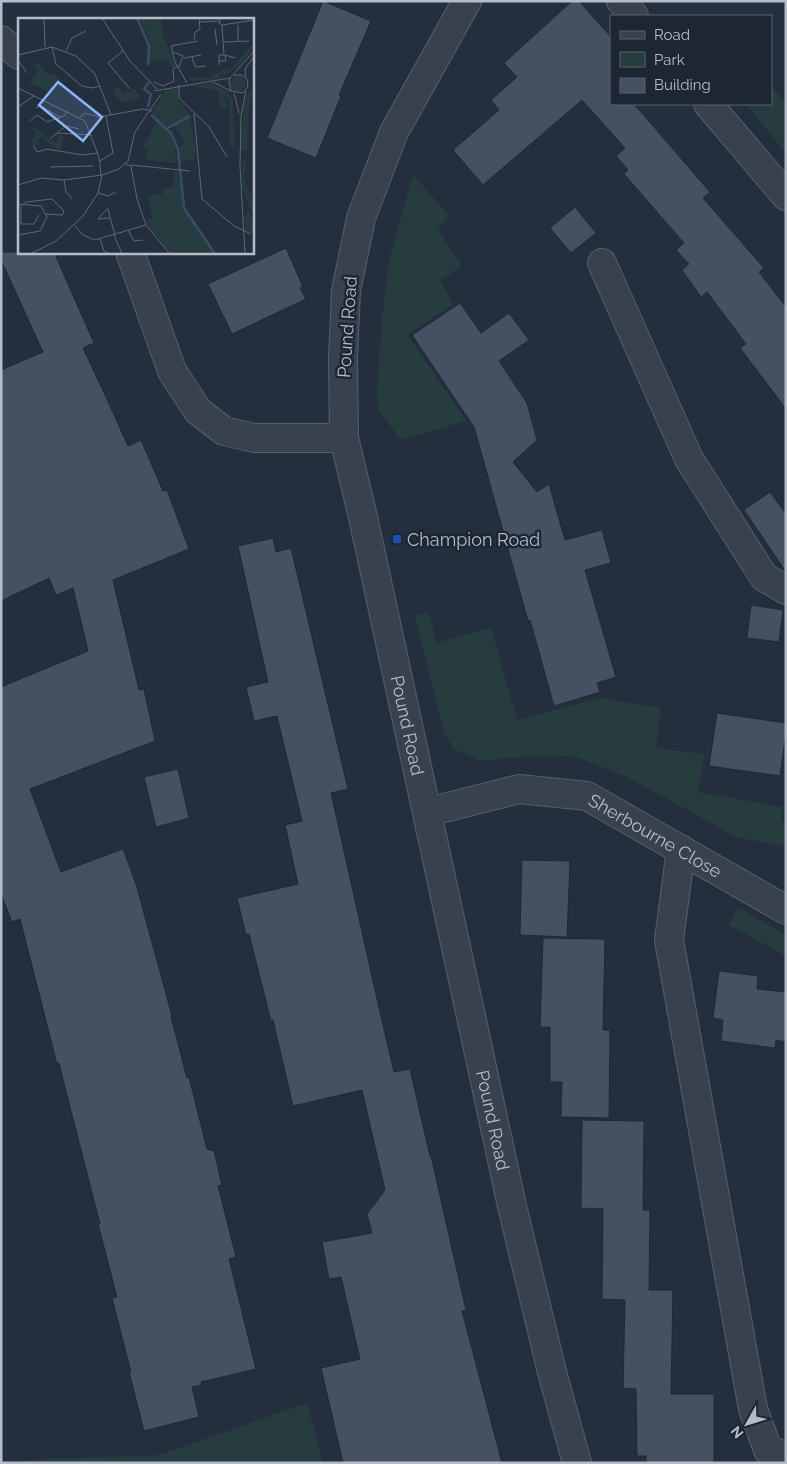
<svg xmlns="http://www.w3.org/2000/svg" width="787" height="1464" font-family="Raleway,sans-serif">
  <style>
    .green { fill: #263c3f }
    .building { fill: #455162; stroke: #1f2835 }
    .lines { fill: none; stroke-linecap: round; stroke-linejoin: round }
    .street-casing { stroke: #565f6c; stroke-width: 30 }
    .street { stroke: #38414e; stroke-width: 28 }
    .transit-dot { fill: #1a4fb4; stroke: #1d2633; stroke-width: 2 }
    .labels { text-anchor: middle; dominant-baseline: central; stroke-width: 5; stroke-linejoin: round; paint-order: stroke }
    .street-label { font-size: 18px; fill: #b4bcc9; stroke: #1d2633 }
    .poi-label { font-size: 18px; fill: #b4bcc9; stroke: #1d2633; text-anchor: start }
    .inset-river { fill: none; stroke: #394c67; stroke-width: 2.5 }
    .inset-road { fill: none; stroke: #5e6776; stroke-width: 1 }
    .view { fill: #8ab4f8; fill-opacity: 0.15; stroke: #8ab4f8; stroke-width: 2.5 }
    .inset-edge { fill: none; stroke: #b4bcc9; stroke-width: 2.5 }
  </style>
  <rect width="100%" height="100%" fill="#242f3e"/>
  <!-- green -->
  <path class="green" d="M771 87 786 102V153L746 104H771Z
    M413 175 449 215 438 230 462 266 440 280 453 304 408 335 466 421 401 440 378 410 377 391 382 319 389 260Z
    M429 613 437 643 491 627 517 720 600 698 661 708 656 748 705 754 698 792 783 807 781 821 786 822V846L738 838 627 777 574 756 533 755 481 761 454 749 444 733 415 615Z
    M738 907 786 935V956L729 925Z
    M307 1403 323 1463H1L44 1459 159 1455Z"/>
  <!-- building -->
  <path class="building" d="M323 1 371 21 339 95 341 96 316 158 267 138Z
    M572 1H579L611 37V104H634L710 192 703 198 764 268 759 272 786 307V409L740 348 746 344 707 292 701 297 682 270 689 264 676 250 684 243 624 174 628 170 616 156 625 148 582 100 483 185 453 150 499 110 491 100 517 77 504 63Z
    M575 207 596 233 571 253 550 228Z
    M286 248 303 287 300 288 306 299 232 334 208 284Z
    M1 252H54L94 343 83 348 106 397 128 446 141 440 163 491 167 490 189 549 113 580 139 690 144 689 155 741 30 789 61 872 123 849 136 884 172 1016 171 1017 187 1078 189 1077 207 1149 214 1151 222 1185 218 1186 236 1257 229 1259 256 1369 201 1382 202 1385 192 1387 199 1417 144 1431 129 1372H131L112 1298 117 1297 98 1224H100L70 1107 59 1063 57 1064 20 919 12 922 1 894V687L88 651 73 588 56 595 49 578 1 601V370L43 352 1 260Z
    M460 303 481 333 509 313 529 340 499 361 527 403 537 440 513 462 537 492 549 484 565 540 602 530 611 563 585 570 616 677 597 683 600 692 554 706 530 620 528 621 474 427 412 335Z
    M770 492 786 514V572L744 510Z
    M273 538 276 552 291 548 348 789 331 793 382 1021 394 1072 410 1069 430 1156H431L458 1275 466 1310 462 1311 502 1463H343L321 1368 360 1359 341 1277 329 1279 322 1242 372 1233 367 1214 385 1190 362 1090 293 1106 273 1020 271 1021 249 934 246 935 237 898 298 884 285 825 302 821 277 716 254 721 246 687 268 682 238 546Z
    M751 605 783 610 779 642 747 638Z
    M717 713 786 723V733L780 776 709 766Z
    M178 769 189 818 156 827 144 777Z
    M522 860 570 861 567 937 520 935Z
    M543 938 605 939 603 1030H610L609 1118 561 1117 562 1082H550V1027H540Z
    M719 971 758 976 757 989 786 992V1042L776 1040 775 1048 721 1041 723 1020 713 1018Z
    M582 1120 644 1121 643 1210H650L649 1290H673L671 1394H714V1463H646V1456H637L636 1389 623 1388 625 1300 602 1299 603 1209 581 1208Z"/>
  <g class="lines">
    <defs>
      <g id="street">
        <path id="s1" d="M467 1 394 132 361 218 346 291 343 358 344 438 363 517 512 1206 552 1372 577 1463"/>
        <path d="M621 1 634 16"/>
        <path d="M1 40 19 55"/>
        <path d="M708 104 786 196"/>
        <path d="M130 252 172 371 198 411 224 431 254 438H344"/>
        <path d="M602 263 689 459 764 577 786 590"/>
        <path id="s2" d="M428 812 519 789 587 796 786 910"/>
        <path d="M681 849 669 940 753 1409 768 1450 786 1456"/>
      </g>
    </defs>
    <!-- street casing -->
    <use href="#street" class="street-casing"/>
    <!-- street -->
    <use href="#street" class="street"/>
  </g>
  <!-- markers -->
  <rect class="transit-dot" x="392" y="534" width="10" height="10" rx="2.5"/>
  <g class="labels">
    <!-- street labels -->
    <g class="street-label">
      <text transform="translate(347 327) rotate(-86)">Pound Road</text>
      <text stroke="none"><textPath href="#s1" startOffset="758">Pound Road</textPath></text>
      <text stroke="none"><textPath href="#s2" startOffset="241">Sherbourne Close</textPath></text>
      <text stroke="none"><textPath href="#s1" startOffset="1162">Pound Road</textPath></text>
    </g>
    <!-- poi labels -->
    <g class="poi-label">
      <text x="407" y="539">Champion Road</text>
    </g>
  </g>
  <!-- overview -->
  <g transform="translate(18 18)">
    <rect width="236" height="236" fill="#242f3e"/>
    <path d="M122 0H143L145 18 158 47 155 50 148 41H137L130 46 131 22ZM236 24V29L221 48 204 59 205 54 216 48ZM20 45 31 57 34 55 42 61 34 75 11 65 20 53 15 49ZM211 48 199 61 174 63 170 60H190ZM212 66a8 8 0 1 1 16 0a8 8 0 1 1-16 0ZM192 65 207 72 215 80 216 129 212 128V83L202 74 211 90H203L200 73 175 68ZM100 69 105 76 116 71 123 79 103 85 95 72ZM157 70 161 71 159 79 172 98 178 135 176 142 159 144V133L167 124 155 106 150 111 157 128 158 145 127 142 129 132 125 129 139 103 134 95 147 72ZM236 71 231 85 229 133 222 131 226 86 230 74ZM16 108 37 126 41 121 38 117 51 119 44 120V131H38L23 119 19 122 22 126 13 130 14 122 19 117 13 110ZM229 141 226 161 236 184 235 197 224 170V144ZM156 154H160L166 190 196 236H153L130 207 128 202 134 200 129 178 145 176 144 171 156 168ZM231 192 236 203V215L228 212 226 199Z" fill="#263c3f"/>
    <path class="inset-river" d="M119 0 131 28 130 47M130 89 133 76 126 71 131 64M133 97 153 115 160 131 166 190 197 236M150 110 172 98"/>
    <path class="inset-road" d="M26 0 27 29M84 0 112 43 139 71M202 0 201 5 204 7 237 2M182 4 200 3M220 7V23M197 11 199 27M176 22 177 14 182 11 181 0M206 24 231 23M34 29 38 46 64 68 74 70 82 68M48 33 54 20 68 13M105 33 90 45 112 71M155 34 165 38 161 49M0 37 34 29 58 38 77 56 93 97M174 39 177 49 188 48M166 40 183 37M0 42 9 55M201 43H208L207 37 217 40M201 47V37H206L204 7M216 57H224L229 61 230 69 225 75 213 73 211 63 212 60 237 32M228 59 227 51 237 37M136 64 145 68 156 63 155 51 160 48M195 64 213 73M169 65 157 44 153 28 180 23M161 67V80L191 109 209 139M0 70 67 103 81 139 83 158M136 73 212 60M216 75 221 95M1 88 16 78M18 90 23 88 42 99M176 96 184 181 216 208 233 216M62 99 67 95 81 99 125 91 134 93M12 103 19 97 29 104 46 98 49 93M39 115 48 108 61 111M32 121 39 115 74 117M16 128 19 134 29 131 65 137 80 135M82 143 95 135 88 98M108 146 113 148 119 181 128 207 152 236M113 147 172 153M32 149 75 148M46 162 48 174 54 181M0 167 23 160 46 162 84 157 101 151 110 143 117 114 143 76M80 175 90 178 98 174M0 186 23 188 29 199 22 213 0 217M21 197 16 206H3V188L8 184 34 181 46 193 44 197 28 196M92 200 80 201 89 191H90L92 200 97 217M56 207 65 217 77 222 128 207M110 212 116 223 125 222M96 217 104 236M82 221 86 233 92 236M12 236 38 223 65 198 80 175 84 157M227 236 222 148 223 98 228 73"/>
    <path class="view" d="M40 64 84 99 65 123 21 87Z"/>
    <rect width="236" height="236" class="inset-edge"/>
  </g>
  <!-- border -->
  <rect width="787" height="1464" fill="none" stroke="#b4bcc9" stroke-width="5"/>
  <!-- legend -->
  <rect x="610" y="15" width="162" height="90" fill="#1d2633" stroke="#59626f"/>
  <rect x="620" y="31" width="25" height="8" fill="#38414e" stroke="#59626f"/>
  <text x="654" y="40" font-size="15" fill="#b4bcc9">Road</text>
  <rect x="620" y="52" width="25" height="15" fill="#263c3f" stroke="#59626f"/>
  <text x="654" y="65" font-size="15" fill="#b4bcc9">Park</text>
  <rect x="620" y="78" width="25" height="15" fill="#455162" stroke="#59626f"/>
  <text x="654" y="90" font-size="15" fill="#b4bcc9">Building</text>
  <!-- north arrow -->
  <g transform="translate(747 1424) rotate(231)" stroke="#1d2633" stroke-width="4" paint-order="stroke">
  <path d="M0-4L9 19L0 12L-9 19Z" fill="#b4bcc9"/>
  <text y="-8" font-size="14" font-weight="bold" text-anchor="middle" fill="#b4bcc9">N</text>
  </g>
</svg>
